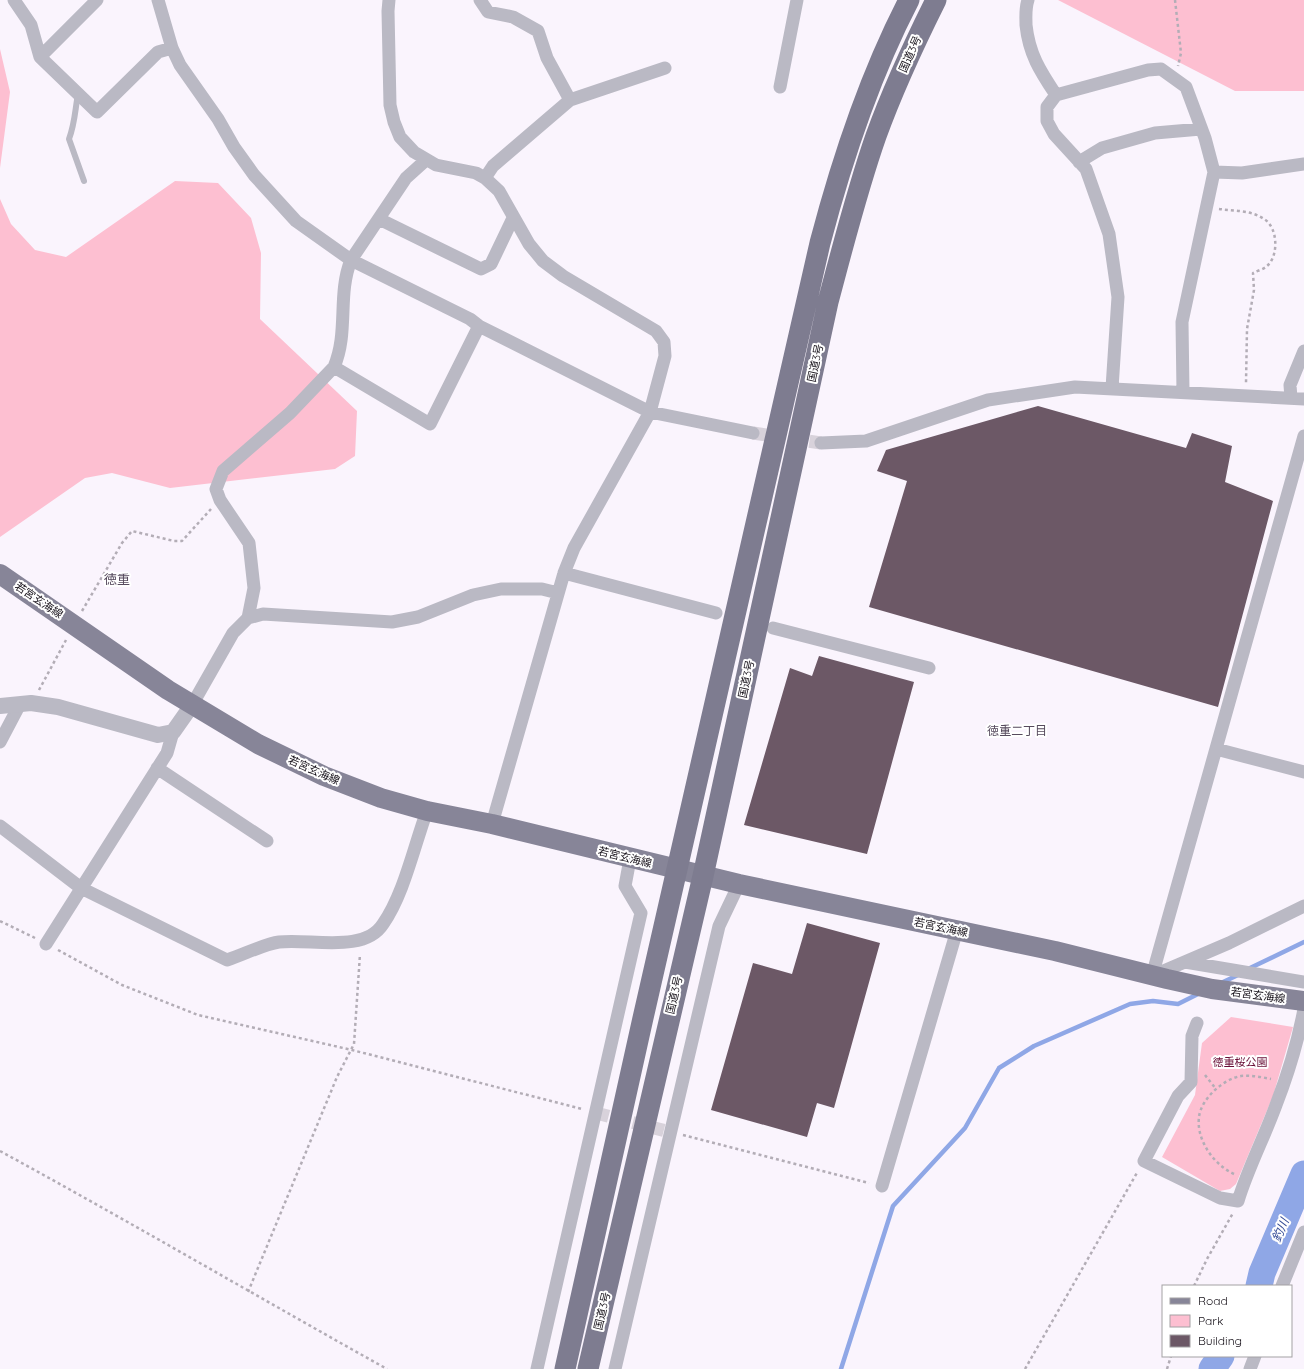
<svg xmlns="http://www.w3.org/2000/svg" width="1304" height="1369" font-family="Quicksand,'Noto Sans JP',sans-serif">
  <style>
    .green { fill: #fdbfd1 }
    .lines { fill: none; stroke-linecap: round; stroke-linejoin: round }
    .stream { stroke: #8fa7e6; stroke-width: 4.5 }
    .river { stroke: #8fa7e6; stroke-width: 27 }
    .building { fill: #6c5866 }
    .minor-tunnel { stroke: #d8d2db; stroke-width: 13; stroke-dasharray: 13 6; stroke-linecap: butt }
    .path { stroke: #b3adb6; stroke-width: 2.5; stroke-dasharray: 3 3; stroke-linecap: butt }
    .service { stroke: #bab9c4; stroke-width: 6 }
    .minor { stroke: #bab9c4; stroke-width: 13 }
    .tertiary { stroke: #bab9c4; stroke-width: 16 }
    .primary { stroke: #878598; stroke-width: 20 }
    .trunk { stroke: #7e7c90; stroke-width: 21 }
    .labels { text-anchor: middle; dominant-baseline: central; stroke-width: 4; stroke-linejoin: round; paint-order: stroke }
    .street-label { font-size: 11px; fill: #18131b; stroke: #fff }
    .park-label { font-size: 11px; fill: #680e36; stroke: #fff }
    .neighbourhood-label { font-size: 12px; fill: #564a5d; stroke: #fff }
    .water-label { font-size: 12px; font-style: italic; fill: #354c97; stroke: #fff }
    .quarter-label { font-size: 13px; fill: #564a5d; stroke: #fff }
  </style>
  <rect width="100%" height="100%" fill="#faf4fd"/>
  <!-- green -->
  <path class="green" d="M1058 0H1304V91H1235Z
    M0 49 10 92 0 168Z
    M175 181 218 183 251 218 261 253 260 319 357 411 355 456 335 469 170 488 112 473 85 478 0 537V199L11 224 35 250 66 257Z
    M1231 1017 1293 1027 1273 1096 1236 1184 1230 1189 1220 1191 1162 1157 1195 1095 1202 1043Z"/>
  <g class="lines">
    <!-- stream -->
    <path class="stream" d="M1248 969 1304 942
      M1221 983 1238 975
      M841 1369 893 1206 965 1128 999 1068 1034 1046 1130 1004 1153 1001 1178 1004 1200 993"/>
    <!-- river -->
    <path class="river" d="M1259 1286 1262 1273 1304 1174
      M1212 1369 1221 1356"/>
  </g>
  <!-- building -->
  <path class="building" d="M1038 406 1186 448 1192 433 1232 446 1225 482 1273 501 1218 707 869 607 907 481 877 471 886 450Z
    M819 656 914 682 867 854 744 825 790 668 812 676Z
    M807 923 880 943 834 1108 817 1103 807 1137 711 1110 753 963 792 974Z"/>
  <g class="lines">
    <!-- minor-tunnel -->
    <path class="minor-tunnel" d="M753 433 821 443
      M596 1113 670 1132"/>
    <!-- path -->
    <path class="path" d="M1175 0 1181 53 1178 66
      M1219 209C1234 211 1251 210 1264 219 1278 227 1279 256 1267 266 1264 269 1257 271 1253 273L1254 290 1247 329 1246 383
      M82 611 122 543 132 531 174 541H182L211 509
      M39 690 66 640
      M0 921 35 938
      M58 950 122 985 198 1015 352 1050 582 1109
      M1205 1075 1216 1089
      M683 1135 869 1183
      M0 1151C130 1222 258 1297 387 1369
      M1234 1174C1214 1165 1196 1140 1199 1117 1201 1099 1223 1079 1241 1076 1251 1075 1261 1077 1271 1079
      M1194 1286 1207 1259 1233 1213
      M248 1292 337 1077 354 1044 360 954
      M1025 1369 1138 1171
      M1167 1369 1171 1356"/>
    <!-- service -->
    <path class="service" d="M78 94C75 110 75 123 69 139L84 181"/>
    <!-- minor -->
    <path class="minor" d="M14 0 31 25 40 57
      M97 0 40 57 97 112 158 52 172 48
      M158 0 172 48 180 65 218 119 234 147 254 175 296 221 351 260 470 319 479 326 650 412 753 433
      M389 0 388 11 390 105 394 122 400 137 414 152 436 165 476 173 485 178 499 191 529 244 543 261 563 276 656 331 664 342 665 356 650 412 574 548 564 573 492 824
      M480 0 488 12 513 17 538 31 547 58 570 100
      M1028 0C1025 9 1026 16 1026 25 1029 54 1040 71 1056 95
      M780 87 797 0
      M426 160 406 178 351 260C337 295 349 332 334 367L430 424 479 326
      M1079 162 1102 148 1155 133 1201 129
      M1214 172 1242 173 1304 164
      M485 178 493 166 570 100 665 68
      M379 219 481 269 491 264 513 218
      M1112 388 1118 297 1109 234 1086 169 1054 134 1047 121V107L1056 95 1148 70 1161 69 1186 87 1205 138 1214 172 1182 322 1183 392
      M1291 398 1290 385 1304 351
      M821 443 866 441 988 400 1075 387 1304 399
      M564 573 716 613
      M248 618 254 588 249 543 220 500 216 489 223 471 290 413 334 367
      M773 628 929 668
      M192 705 233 633 248 618 263 614 392 622 418 617 473 595 501 589H542L558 593
      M0 742 20 704
      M1216 749 1304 772
      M157 768 267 841
      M0 826 81 888 227 960C243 955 264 944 279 942 309 938 364 954 383 924 404 894 414 846 427 811
      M46 944 167 753 173 732
      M1185 962 1304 982
      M1152 976 1304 436
      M1152 976 1229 943 1304 906
      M1197 1023 1192 1036 1191 1082 1178 1096 1144 1161 1220 1198 1238 1201C1248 1168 1264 1138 1276 1105 1288 1074 1298 1041 1304 1009
      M882 1186 957 930
      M1282 1286 1304 1232
      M537 1369 641 913 625 886 630 859
      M615 1369 719 926 739 884
      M1250 1369 1255 1356"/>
    <!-- tertiary -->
    <path class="tertiary" d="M0 706 31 703 58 707 158 735 173 732 192 705"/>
    <!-- primary -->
    <path class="primary" d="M0 574 168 690 258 744 324 776 381 798 427 811 492 824 739 884 1055 951 1167 979 1212 989 1304 1001"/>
    <!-- trunk -->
    <path class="trunk" d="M565 1369 643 1018 820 243C842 159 869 77 909 0
      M588 1369 703 876 828 302C843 246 857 190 876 136 893 89 914 44 936 0"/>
  </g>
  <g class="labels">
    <!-- street labels -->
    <g class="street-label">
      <text transform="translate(910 54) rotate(-66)">国道3号</text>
      <text transform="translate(815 363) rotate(-78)">国道3号</text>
      <text transform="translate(39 600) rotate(34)">若宮玄海線</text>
      <text transform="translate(746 679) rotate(-78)">国道3号</text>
      <text transform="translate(314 770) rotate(24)">若宮玄海線</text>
      <text transform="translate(625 857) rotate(14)">若宮玄海線</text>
      <text transform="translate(941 927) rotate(12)">若宮玄海線</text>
      <text transform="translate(674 995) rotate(-77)">国道3号</text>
      <text transform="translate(1258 995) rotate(8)">若宮玄海線</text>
      <text transform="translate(602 1311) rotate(-77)">国道3号</text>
    </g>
    <!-- park labels -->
    <g class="park-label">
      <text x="1240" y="1062">徳重桜公園</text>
    </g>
    <!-- neighbourhood labels -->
    <g class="neighbourhood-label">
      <text x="1017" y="730">徳重二丁目</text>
    </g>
    <!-- water labels -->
    <g class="water-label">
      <text transform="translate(1280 1230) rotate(-67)">釣川</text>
    </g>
    <!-- quarter labels -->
    <g class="quarter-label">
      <text x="117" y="579">徳重</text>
    </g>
  </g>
  <!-- legend -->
  <rect x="1162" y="1285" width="130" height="72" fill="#ffffff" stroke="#a3a1a4"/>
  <rect x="1170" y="1298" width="20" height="6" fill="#878598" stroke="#a3a1a4"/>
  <text x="1198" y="1305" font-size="12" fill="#18131b">Road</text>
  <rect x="1170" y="1315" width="20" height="12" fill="#fdbfd1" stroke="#a3a1a4"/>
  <text x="1198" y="1325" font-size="12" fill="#18131b">Park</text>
  <rect x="1170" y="1335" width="20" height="12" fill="#6c5866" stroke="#a3a1a4"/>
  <text x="1198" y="1345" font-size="12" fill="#18131b">Building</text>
</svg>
